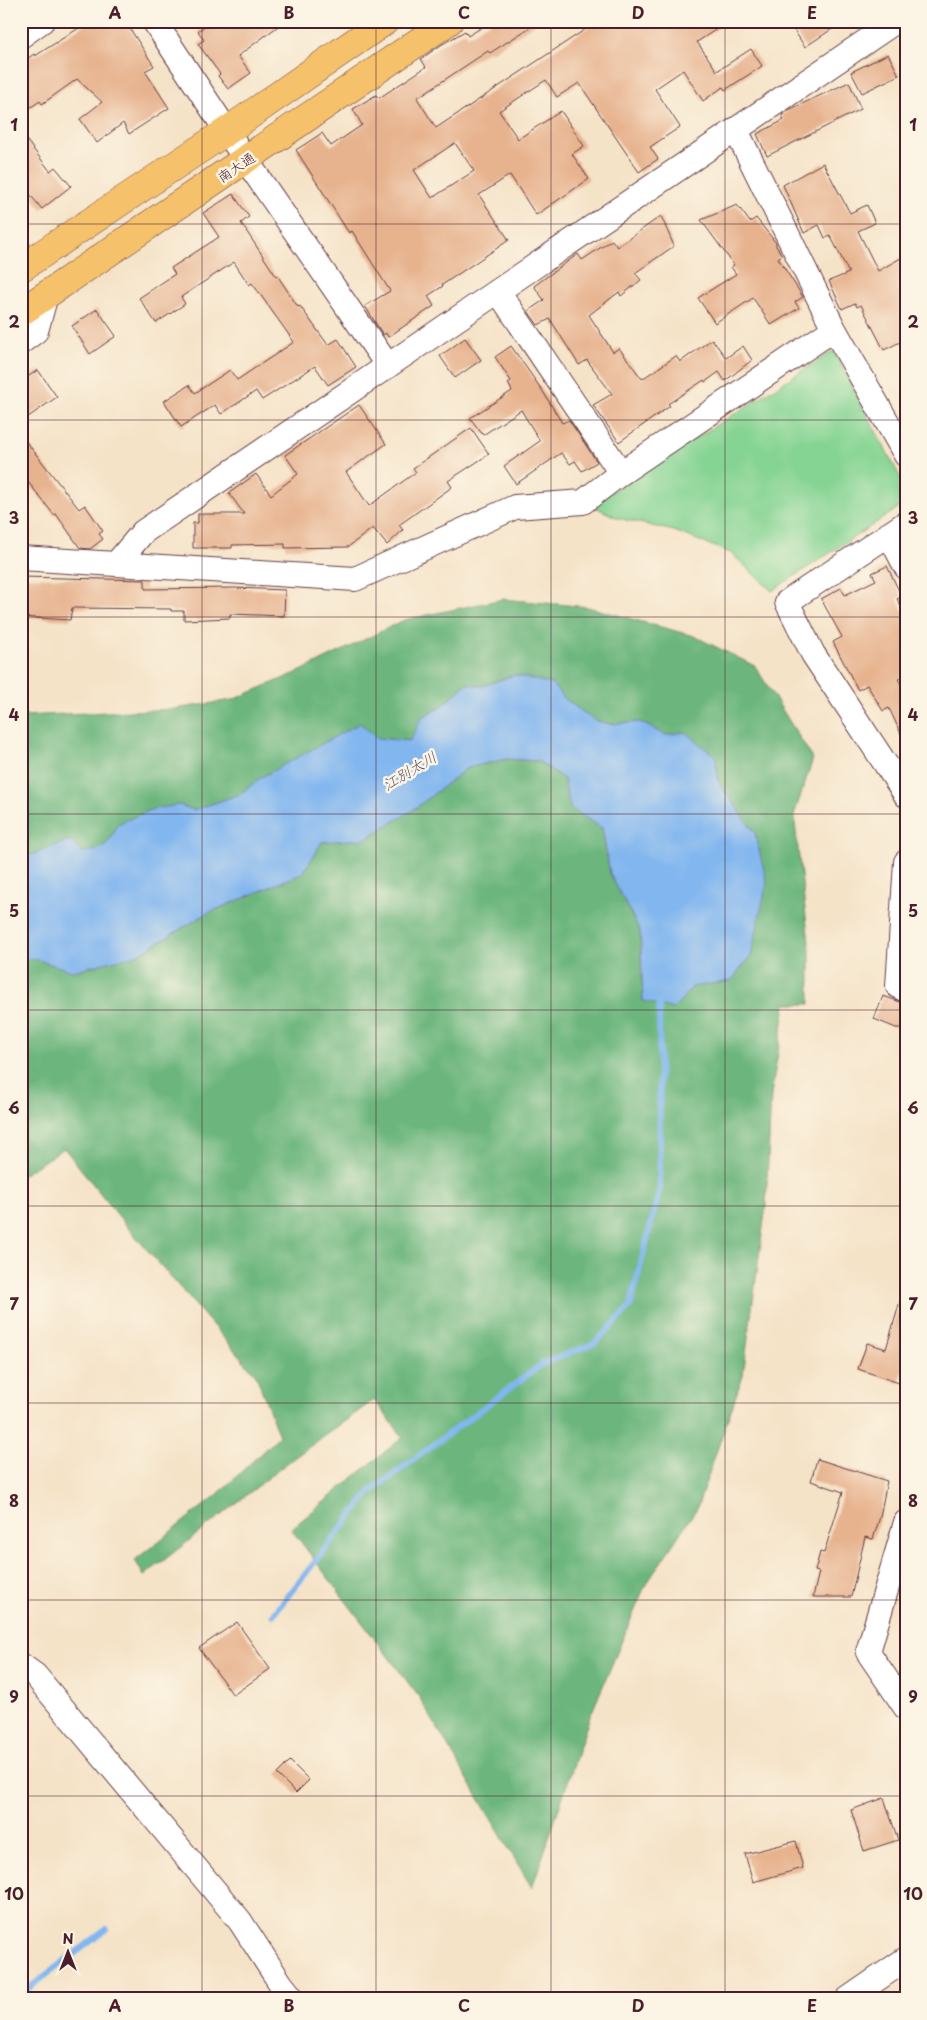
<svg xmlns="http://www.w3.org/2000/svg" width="927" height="2020" font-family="'Playpen Sans','Klee One',sans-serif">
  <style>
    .green { fill: #85d493; stroke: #687a5f }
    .forest { fill: #6cb67d; stroke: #5b6a54 }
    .water { fill: #81b6ef; stroke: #666a8d }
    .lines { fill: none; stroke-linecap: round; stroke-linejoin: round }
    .stream { stroke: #81b6ef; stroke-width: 6 }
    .building { fill: #e7b38f; fill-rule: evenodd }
    .minor-casing { stroke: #643c43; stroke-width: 26 }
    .major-casing { stroke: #643c43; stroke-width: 29 }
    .minor { stroke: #fff; stroke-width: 24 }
    .major { stroke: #f5c16b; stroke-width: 28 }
    .grid { fill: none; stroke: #4a1f2b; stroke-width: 1; stroke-opacity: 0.55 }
    .labels { text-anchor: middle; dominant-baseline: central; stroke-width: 5; stroke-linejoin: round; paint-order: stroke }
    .street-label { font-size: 14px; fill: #4a1f2b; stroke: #fcf5e5 }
    .water-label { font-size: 15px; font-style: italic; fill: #5d5470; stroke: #fcf5e5 }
    .neatline { fill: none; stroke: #4a1f2b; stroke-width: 2 }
    .grid-label { font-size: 16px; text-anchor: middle; font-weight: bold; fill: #4a1f2b }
  </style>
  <rect width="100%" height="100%" fill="#fcf5e5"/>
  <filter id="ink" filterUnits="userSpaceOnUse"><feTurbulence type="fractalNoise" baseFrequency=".02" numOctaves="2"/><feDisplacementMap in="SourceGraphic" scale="10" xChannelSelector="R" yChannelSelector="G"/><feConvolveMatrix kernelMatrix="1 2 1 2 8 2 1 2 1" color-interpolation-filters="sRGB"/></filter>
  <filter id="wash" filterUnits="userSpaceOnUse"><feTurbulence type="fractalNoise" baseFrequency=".0096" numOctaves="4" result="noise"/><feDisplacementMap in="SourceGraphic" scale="20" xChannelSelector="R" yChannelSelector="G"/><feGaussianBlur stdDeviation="1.12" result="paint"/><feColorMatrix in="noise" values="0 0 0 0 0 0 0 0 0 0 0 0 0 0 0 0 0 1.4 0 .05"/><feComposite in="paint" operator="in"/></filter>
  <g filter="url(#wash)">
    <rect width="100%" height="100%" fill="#f5e3c8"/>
    <!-- green -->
    <path class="green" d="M833 351 906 488V503L772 591 731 553 674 531 618 518 591 505Z"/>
    <!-- forest -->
    <path class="forest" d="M503 599 588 607 694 636 755 666 813 759 794 815 810 951V1004H786L771 1095 766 1205 743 1375 697 1508 645 1586 589 1719 532 1888 419 1697 291 1529 403 1437 374 1400 291 1460 144 1576 135 1560 217 1495 279 1436 256 1375 129 1229 64 1148 21 1176V962L32 958 72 970 137 955 208 913 303 873 322 842 366 838 413 810 467 768 506 759 538 761 564 779 571 808 602 828 610 874 640 931 643 1001 692 987 731 981 755 833 718 781 716 757 665 735 640 722 610 724 594 720 565 699 552 684 514 675 483 686 466 684 441 707 422 717 411 741 377 738 260 778 240 794 194 810 179 805 111 841 96 851 82 853 70 840 26 857 21 855V716L175 709 232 700 301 671 404 620Z"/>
    <!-- water -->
    <path class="water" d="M514 675 552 684 565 699 594 720 610 724 640 722 665 735 685 732 716 757 718 781 755 833 767 882 751 956 731 981 692 987 674 1009 643 1001 640 931 610 874 602 828 570 808 564 779 538 761 506 759 467 768 413 810 365 839 322 842 303 873 208 913 137 955 72 971 32 958 21 962V855L26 857 70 840 82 852C104 851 110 844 117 824L153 809 179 805 194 810 240 794 260 778 360 723 377 738 410 741 422 717 441 707 466 684 483 686Z"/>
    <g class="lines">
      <!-- stream -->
      <path class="stream" d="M273 1615 370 1492 542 1364 595 1343 630 1307 660 1188 659 997
        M21 1994 107 1929"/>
    </g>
    <g id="blocks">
      <!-- building -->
      <path class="building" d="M90 21H125L154 66 145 71 169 108 129 134 123 123 97 143 80 119 102 102 77 79 42 104 40 101 21 114V63L34 54 35 56Z
        M211 21H285L238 56 251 73 228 89 218 76 220 74 198 44 204 40 198 31Z
        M492 21H540L490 53 488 51 417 98 436 128 598 21H729L697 42 717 71 751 49 762 66 725 90 723 87 703 101 683 70 655 89 680 127 650 147 658 159 639 172 579 83 557 97 546 80 499 111 518 139 561 111 584 146 572 154 589 179 536 215 510 175 479 195 509 240 442 285 443 286 428 296 434 306 388 337 386 333 383 335 365 306 390 291 352 231 349 233 296 150 322 133 331 146 362 125 353 109 376 95 379 98 426 67 421 59 441 45 465 31 468 36ZM455 143 474 171 432 198 414 170Z
        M788 21H844L805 47Z
        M888 54 899 75 862 93 851 72Z
        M849 82 861 109 767 156 757 134 784 120 782 115 791 109Z
        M21 133 50 171 55 167 71 186 42 209 21 184Z
        M823 163 850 213 867 205 875 223 858 231 878 271 906 255V339L884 350 861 305 857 307 855 303 842 309 829 281 849 273 830 235 825 238 819 225 804 233 783 185Z
        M233 194 249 217 241 223 276 276 277 275 298 307 300 306 328 345 338 339 356 367 328 385 315 366 262 400 256 391 221 414 215 405 181 427 164 401 189 385 195 393 230 370 237 380 294 342 252 283 249 285 234 262 181 297 185 304 156 323 139 298 175 274 171 268 219 237 203 213Z
        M737 205 750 222 756 218 776 243V246L782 255 778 258 803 297 795 302 799 308 771 325 753 298 715 323 698 298 736 274 731 267 734 265 701 220Z
        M661 216 674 246 635 273 641 280 621 296 619 292 589 315 613 352 619 348 642 379 676 356 680 362 712 339 726 358 743 346 752 360 725 381 719 372 705 382 704 380 668 404 670 406 619 442 593 405 612 394 587 360 579 365 550 319 538 325 528 311 544 300 534 286 578 254 582 260 612 240 617 247Z
        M97 309 116 336 90 354 72 326Z
        M465 338 481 360 455 378 440 356Z
        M511 346 542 390 562 423 569 420 597 462 582 471 575 461 570 464 561 453 516 484 504 466 540 441 521 410 483 435 470 418 512 391 508 383 511 381 495 357Z
        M38 370 57 397 21 422V381Z
        M359 405 386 444 346 472 369 506 416 472 413 468 471 428 489 454 448 481 452 487 399 525 403 530 387 545 373 528 348 547 285 548V544L232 545V548H193V523H198V514H244L229 493 256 474 271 495 298 474 285 455Z
        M21 435 79 509 85 505 103 531 99 534 103 539 90 549 80 548 56 514 54 515 21 473Z
        M887 566 902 597 897 599 906 615V676L898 679 906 693V745L889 708 883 711 867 685 858 690 833 642 842 637 821 599 841 588 845 595 876 580 872 573Z
        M21 577 145 580V589L234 588 285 590 284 616 230 614V618L184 620V611H171V609L72 608 70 620 21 617Z
        M883 996 906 1004V1020L903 1028H896L874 1019Z
        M901 1298 906 1299V1363L899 1383 858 1369 867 1343 886 1349Z
        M817 1459 887 1481 880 1517 873 1539 865 1537 851 1597H813L819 1572 815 1571 820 1552 824 1553 843 1492 811 1481Z
        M237 1622 270 1669 233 1695 199 1648Z
        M290 1761 309 1780 296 1793 277 1774Z
        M884 1798 898 1840 864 1851 851 1810Z
        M796 1841 803 1868 753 1882 745 1854Z"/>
    </g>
  </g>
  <g filter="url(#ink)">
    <use href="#blocks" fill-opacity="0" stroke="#643c43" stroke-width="1"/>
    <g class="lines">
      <defs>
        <path id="minor" d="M154 21 246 160 388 366
          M21 36 42 21
          M736 130 834 329 906 455
          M498 291 621 473
          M21 342 36 331 46 295
          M906 523 787 602 813 654 906 795
          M889 534 906 567
          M21 558 355 579 515 507 583 502 621 473 834 329
          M116 564 143 532 896 21
          M906 862 898 986 906 990
          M906 1522 868 1652 906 1708
          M21 1665 35 1675 240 1921 281 1984 293 1999
          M848 1999 906 1959"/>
        <path id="major" d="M21 268 227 131 385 21
          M21 312 449 21"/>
      </defs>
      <!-- minor casing -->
      <use href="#minor" class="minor-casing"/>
      <!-- major casing -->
      <use href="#major" class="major-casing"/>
      <!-- minor -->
      <use href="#minor" class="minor"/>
      <!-- major -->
      <use href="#major" class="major"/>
    </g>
  </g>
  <!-- grid -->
  <path class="grid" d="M202 21V1999M376 21V1999M551 21V1999M725 21V1999M21 224H906M21 420H906M21 617H906M21 814H906M21 1010H906M21 1206H906M21 1403H906M21 1600H906M21 1796H906"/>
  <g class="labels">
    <!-- street labels -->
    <g class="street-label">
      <text transform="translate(236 167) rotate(-34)">南大通</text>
    </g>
    <!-- water labels -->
    <g class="water-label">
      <text transform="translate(409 770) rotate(-31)">江別太川</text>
    </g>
  </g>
  <!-- margin -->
  <rect width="927" height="2020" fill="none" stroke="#fcf5e5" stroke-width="55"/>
  <!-- north arrow -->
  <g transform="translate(68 1952)" stroke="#fcf5e5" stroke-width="4" paint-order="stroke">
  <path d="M0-4L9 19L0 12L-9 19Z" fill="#4a1f2b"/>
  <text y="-8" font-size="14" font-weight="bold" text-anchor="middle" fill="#4a1f2b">N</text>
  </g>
  <rect x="28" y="28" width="872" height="1964" class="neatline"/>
  <g class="grid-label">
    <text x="115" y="19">A</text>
    <text x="289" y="19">B</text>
    <text x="464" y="19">C</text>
    <text x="638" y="19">D</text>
    <text x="812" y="19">E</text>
    <text x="14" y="131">1</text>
    <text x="913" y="131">1</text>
    <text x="14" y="328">2</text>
    <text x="913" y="328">2</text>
    <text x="14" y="524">3</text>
    <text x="913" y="524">3</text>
    <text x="14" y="721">4</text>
    <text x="913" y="721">4</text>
    <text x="14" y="917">5</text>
    <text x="913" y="917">5</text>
    <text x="14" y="1114">6</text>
    <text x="913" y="1114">6</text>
    <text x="14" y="1310">7</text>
    <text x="913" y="1310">7</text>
    <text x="14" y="1507">8</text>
    <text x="913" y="1507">8</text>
    <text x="14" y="1703">9</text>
    <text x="913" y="1703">9</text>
    <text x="14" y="1900">10</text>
    <text x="913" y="1900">10</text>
    <text x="115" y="2012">A</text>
    <text x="289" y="2012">B</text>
    <text x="464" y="2012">C</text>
    <text x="638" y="2012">D</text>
    <text x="812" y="2012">E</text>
  </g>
</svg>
